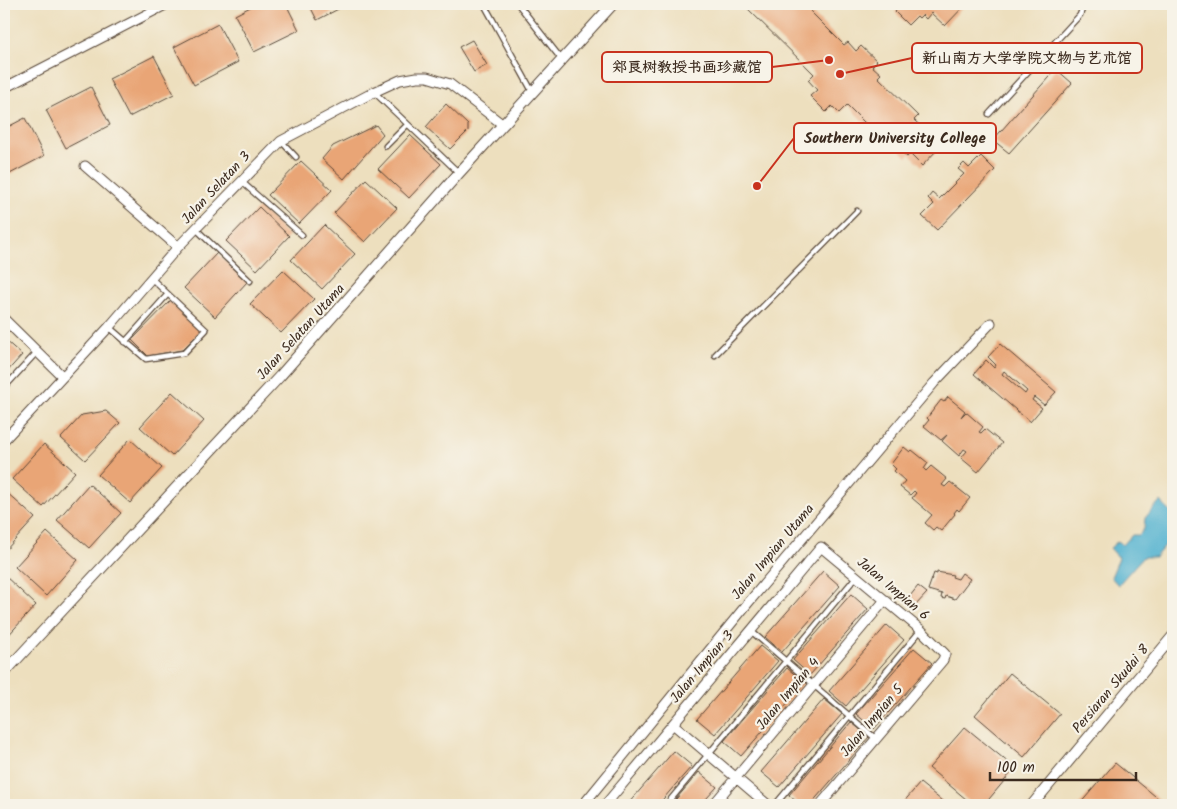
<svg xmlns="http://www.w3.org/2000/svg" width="1177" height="809" font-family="Kalam,'LXGW WenKai TC',sans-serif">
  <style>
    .water { fill: #52b2d0; stroke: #466e77 }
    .building { fill: #e9a576; fill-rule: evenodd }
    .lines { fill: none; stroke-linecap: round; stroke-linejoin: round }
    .service-casing { stroke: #564536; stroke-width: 7 }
    .minor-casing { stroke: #564536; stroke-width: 11 }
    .tertiary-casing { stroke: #564536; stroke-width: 12 }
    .service { stroke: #fff; stroke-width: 4.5 }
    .minor { stroke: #fff; stroke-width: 9 }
    .tertiary { stroke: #fff; stroke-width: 10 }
    .labels { text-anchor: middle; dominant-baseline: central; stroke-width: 4.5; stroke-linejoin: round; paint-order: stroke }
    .street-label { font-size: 14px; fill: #3b2a1e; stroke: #f7f3e8 }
    .leader { fill: none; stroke: #c8321e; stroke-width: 2 }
    .callout-dot { fill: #c8321e; stroke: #f7f3e8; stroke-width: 2 }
    .callout { fill: #f7f3e8; stroke: #c8321e; stroke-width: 2 }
    .callout-label { font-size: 15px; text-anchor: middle; font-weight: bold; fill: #3b2a1e }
  </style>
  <rect width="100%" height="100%" fill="#f7f3e8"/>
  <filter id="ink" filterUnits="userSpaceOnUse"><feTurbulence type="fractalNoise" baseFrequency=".02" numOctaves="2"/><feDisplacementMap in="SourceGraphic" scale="10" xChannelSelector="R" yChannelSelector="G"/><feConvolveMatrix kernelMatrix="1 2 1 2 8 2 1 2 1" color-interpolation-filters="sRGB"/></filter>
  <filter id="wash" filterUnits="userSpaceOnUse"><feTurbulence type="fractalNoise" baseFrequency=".0096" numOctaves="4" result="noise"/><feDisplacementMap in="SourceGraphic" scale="20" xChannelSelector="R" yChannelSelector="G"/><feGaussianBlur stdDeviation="1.12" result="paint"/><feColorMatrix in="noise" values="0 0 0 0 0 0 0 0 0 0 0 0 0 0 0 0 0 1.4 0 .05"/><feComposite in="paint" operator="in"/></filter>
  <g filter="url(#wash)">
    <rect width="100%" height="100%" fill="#eddfbe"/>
    <!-- water -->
    <path class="water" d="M1160 501 1173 515V541L1171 539 1155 557H1143L1118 585 1111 577 1119 558 1110 548 1118 541 1123 545 1132 535H1139L1144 529 1145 518Z"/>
    <g id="blocks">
      <!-- building -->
      <path class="building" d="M256 4H286L299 30 254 52 235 15Z
        M309 4H348L317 20Z
        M743 4H803L844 45 848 42 856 51 861 46 877 61 872 66 881 74 878 77 918 116 914 120 930 135 927 138 938 149 922 166 910 154 907 157 893 143 889 147 847 105 839 113 832 106 826 112 810 96 817 90 808 80 814 74Z
        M902 4H966L945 26 931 13 926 19 922 15 919 18 917 16 908 25 895 12Z
        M218 24 238 62 194 85 174 47Z
        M472 40 487 65 474 72 459 47Z
        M154 56 174 94 129 117 109 79Z
        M1056 69 1072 83 1009 153 993 140Z
        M91 87 110 125 66 148 46 110Z
        M446 104 468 125V131L450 149 426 127Z
        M25 118 44 156 4 177V129Z
        M376 125 383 134 344 179 322 159 333 146Z
        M410 135 441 164 409 198 378 169Z
        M981 156 995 170 937 230 922 216 934 204 928 198 932 193 939 199 964 174 958 169 964 163 969 168Z
        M301 161 332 190 299 224 268 195Z
        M366 179 397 208 365 242 334 213Z
        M259 207 289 236 257 270 226 241Z
        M324 225 355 254 322 289 291 260Z
        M217 253 247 282 215 317 184 288Z
        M283 270 314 299 281 333 250 304Z
        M172 299 203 329 182 350 148 356 132 340Z
        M4 339 22 355 4 375Z
        M1000 344 1056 392 1044 405 1034 397 1032 400 1042 408 1030 422 974 374 986 360 994 368 996 365 988 357ZM1004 371 1027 391 1025 394 1002 374Z
        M172 392 204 421 172 456 140 427Z
        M948 397 965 411 961 417 966 412 983 427 979 432 981 433 985 429 1002 443 978 472 961 458 967 451 964 449 959 456 942 441 947 435 941 440 924 426 929 420 927 418 941 400 944 402Z
        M106 411 120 423 85 460 61 438 82 415Z
        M130 439 162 468 130 503 98 475Z
        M44 444 75 472 43 507 12 479Z
        M904 447 910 452 912 450 928 463 924 469 926 471 931 466 947 479 942 485 945 487 950 482 970 498 959 511 957 509 954 513 955 514 941 531 936 527 933 530 925 523 932 515 912 498 916 493 914 491 910 495 900 487 905 481 894 471 896 469 891 464Z
        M89 484 121 513 89 548 57 520Z
        M4 490 35 518 4 552Z
        M47 532 78 560 46 596 15 567Z
        M823 571 840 586 782 652 765 637Z
        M937 572 953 575 952 577 958 579 962 573 970 579 955 599 946 596 945 599 941 598 942 594 928 590 934 573 937 574Z
        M4 575 36 605 4 640Z
        M918 586 927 593 914 607 906 601Z
        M851 594 868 609 810 675 793 660Z
        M887 625 904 640 846 706 829 691Z
        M760 646 778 661 715 734 697 719Z
        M914 648 932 663 874 729 856 714Z
        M787 668 805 683 741 756 724 741Z
        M1010 673 1060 714 1024 757 975 715Z
        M824 699 842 714 779 787 761 772Z
        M851 722 869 737 810 805H800L789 795Z
        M965 727 1015 768 984 805H973L929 768Z
        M674 751 692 766 676 784 658 805H627Z
        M1115 763 1166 805H1079Z
        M699 772 717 787 706 799 701 805H671Z
        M920 783 947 805H901Z"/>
    </g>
  </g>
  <g filter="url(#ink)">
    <use href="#blocks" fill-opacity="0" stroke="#564536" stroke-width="1"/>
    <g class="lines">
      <defs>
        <path id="service" d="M484 4 532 91
          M518 4 562 60
          M374 92 459 173
          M989 114 1080 15 1084 4
          M281 141 296 157
          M386 146 407 125
          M242 182 302 235
          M196 229 250 281
          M109 327 146 359 184 353 206 330 152 279
          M125 342 168 294
          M715 355 857 211
          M4 388 37 352
          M751 631 875 738
          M666 805 856 577
          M775 805 921 630"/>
        <path id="minor" d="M4 88 167 4
          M85 166 178 247
          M4 319 62 376
          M4 440 109 327 178 247 281 141 374 92 400 80 417 77H427L450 84 502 124
          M673 724 768 805
          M583 805 748 603 934 383 991 323
          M605 805 821 547 921 630 945 654 943 660 820 805
          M713 805 885 600"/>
        <path id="tertiary" d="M4 673 280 376 459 173 613 4
          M1032 805 1173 636"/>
      </defs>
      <!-- service casing -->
      <use href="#service" class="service-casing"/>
      <!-- minor casing -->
      <use href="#minor" class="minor-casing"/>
      <!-- tertiary casing -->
      <use href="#tertiary" class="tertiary-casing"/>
      <!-- service -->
      <use href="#service" class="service"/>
      <!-- minor -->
      <use href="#minor" class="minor"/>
      <!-- tertiary -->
      <use href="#tertiary" class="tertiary"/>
    </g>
  </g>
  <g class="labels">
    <!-- street labels -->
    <g class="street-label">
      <text transform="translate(216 188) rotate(-47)">Jalan Selatan 3</text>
      <text transform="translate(301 332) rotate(-48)">Jalan Selatan Utama</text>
      <text transform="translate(773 552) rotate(-50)">Jalan Impian Utama</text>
      <text transform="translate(893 589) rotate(40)">Jalan Impian 6</text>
      <text transform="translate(702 667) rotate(-50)">Jalan Impian 3</text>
      <text transform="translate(1111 689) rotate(-50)">Persiaran Skudai 8</text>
      <text transform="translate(788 694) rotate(-50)">Jalan Impian 4</text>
      <text transform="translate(872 721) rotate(-50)">Jalan Impian 5</text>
    </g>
  </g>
  <!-- callouts -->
  <path class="leader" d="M840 74L912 58M829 60L772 67M757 186L794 138"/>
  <g class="callout-dot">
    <circle cx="840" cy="74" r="5"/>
    <circle cx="829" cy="60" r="5"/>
    <circle cx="757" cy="186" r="5"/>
  </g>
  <g class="callout">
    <rect x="912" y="43" width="230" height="30" rx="5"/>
    <rect x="602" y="52" width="170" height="30" rx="5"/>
    <rect x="794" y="123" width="202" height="30" rx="5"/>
  </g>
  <g class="callout-label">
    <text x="1027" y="63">新山南方大学学院文物与艺术馆</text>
    <text x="687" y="72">郑良树教授书画珍藏馆</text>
    <text x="895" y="143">Southern University College</text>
  </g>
  <!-- margin -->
  <rect width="1177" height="809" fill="none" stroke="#f7f3e8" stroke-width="20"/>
  <!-- scale -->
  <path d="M990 772v8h146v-8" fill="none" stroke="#3b2a1e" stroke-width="2.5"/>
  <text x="997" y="772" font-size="15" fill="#3b2a1e" stroke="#f7f3e8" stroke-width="4" paint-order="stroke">100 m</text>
</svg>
